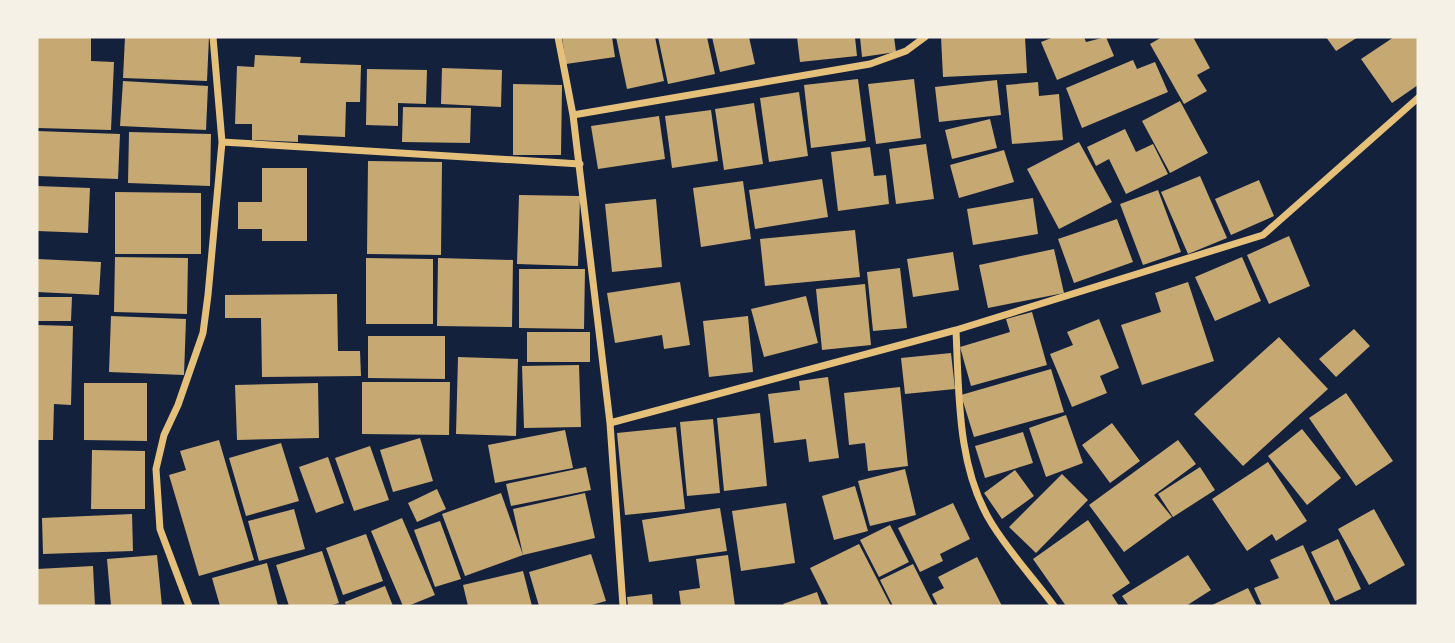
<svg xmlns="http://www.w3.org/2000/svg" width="1455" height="643" font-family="Poppins,sans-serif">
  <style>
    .building { fill: #c6a872 }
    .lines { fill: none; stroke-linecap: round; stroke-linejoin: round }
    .minor { stroke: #e5c07b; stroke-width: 7 }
  </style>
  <rect width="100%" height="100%" fill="#14213d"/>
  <!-- building -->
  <path class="building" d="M37 37H91V61L114 62 111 130 37 128Z
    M125 37H209L207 81 123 78Z
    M562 37H612L615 57 566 64Z
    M616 37H655L664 81 627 89Z
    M658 37H707L715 74 668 84Z
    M712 37H749L755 64 720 72Z
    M797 37H855L857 56 800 62Z
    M860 37H894L896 52 862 57Z
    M941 37H1025L1027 73 943 77Z
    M1054 37H1084L1086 42 1106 37 1114 56 1057 80 1041 42Z
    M1162 37H1193L1210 68 1197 75 1207 91 1184 104 1150 44Z
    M1326 37H1358L1336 51Z
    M1394 37H1418V85L1392 103 1361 59Z
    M255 55 301 57 300 63 361 65 360 102H346L345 137 298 135V142L252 140V124H235L237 66 254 67Z
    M1133 60 1137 69 1155 62 1168 92 1082 128 1066 88Z
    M442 68 502 70 501 107 441 104Z
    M367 69 427 70 426 104 398 103V126L366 125Z
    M858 79 866 141 811 148 804 85Z
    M914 79 921 138 876 144 868 84Z
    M997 80 1001 115 939 122 935 87Z
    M123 81 208 86 206 130 120 126Z
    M1038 82 1039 96 1059 94 1063 140 1012 144 1006 85Z
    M513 84 562 85 561 155H513Z
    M799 92 808 156 769 162 760 98Z
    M1180 101 1208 153 1170 173 1142 121Z
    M754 103 763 164 724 170 715 109Z
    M403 107 471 108 470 143 402 142Z
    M711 110 718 161 672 168 665 116Z
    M659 116 665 159 598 169 591 126Z
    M990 119 997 148 952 159 945 130Z
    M1125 129 1136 152 1153 144 1168 174 1126 194 1109 159 1096 166 1087 147Z
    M37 131 120 134 118 179 37 176Z
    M129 132 211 134 210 186 128 183Z
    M1079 142 1112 202 1059 229 1027 169Z
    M926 144 934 199 896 204 889 149Z
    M870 147 874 176 886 175 889 204 838 211 831 152Z
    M1004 150 1014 182 959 198 950 165Z
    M368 161 442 162 441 255 367 254Z
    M262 168H307V241H262V229H238V202H262Z
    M1200 176 1227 238 1188 254 1161 192Z
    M822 179 828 217 755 229 749 190Z
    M1259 180 1274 216 1231 235 1215 199Z
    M743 181 751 239 701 247 693 188Z
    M37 186 90 188 88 233 37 231Z
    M1158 190 1181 252 1143 265 1120 204Z
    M115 192 201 193V254H115Z
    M519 195 580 196 578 266 517 264Z
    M1033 198 1038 234 973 245 967 209Z
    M656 199 662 267 612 272 605 204Z
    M1117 219 1133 262 1074 283 1058 239Z
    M855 230 860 277 765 286 760 239Z
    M1289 236 1310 286 1269 304 1247 255Z
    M1054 249 1064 293 988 308 979 265Z
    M953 252 959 290 913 297 907 259Z
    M115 257 188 258 187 314 114 312Z
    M1242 257 1261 301 1215 321 1195 277Z
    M366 258 433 259V324H366Z
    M438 258 513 260 512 327 437 326Z
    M37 259 101 262 99 295 37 292Z
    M900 268 907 328 873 331 867 272Z
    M519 269H585L584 329 519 328Z
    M680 282 690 345 664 349 662 335 615 343 607 293Z
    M1188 282 1214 361 1142 385 1121 325 1161 312 1155 293Z
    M865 284 871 345 822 350 816 289Z
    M337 294 338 351H360L361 376 262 377 261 318H225V295Z
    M806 296 818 343 764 357 751 309Z
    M37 297H72L71 321H37Z
    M1032 312 1047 365 971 386 960 347 1010 332 1006 319Z
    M111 316 186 319 184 375 109 372Z
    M748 316 753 372 709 377 703 321Z
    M1099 319 1119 368 1100 376 1107 393 1072 407 1050 354 1073 345 1067 332Z
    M37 325 73 326 71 405 54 404 53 440H37Z
    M1354 329 1370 346 1336 377 1319 359Z
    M527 332H590V362H527Z
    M368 336H445V379L368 378Z
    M1279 337 1328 389 1243 466 1194 414Z
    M951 353 955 389 905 394 901 358Z
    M458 357 518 359 516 436 456 434Z
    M579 365 581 427 524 428 522 366Z
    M1051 369 1064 412 974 437 961 395Z
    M828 377 839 458 809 462 806 439 774 443 768 394 800 390 799 381Z
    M362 382H450L449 435 362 434Z
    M84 383H147V441L84 440Z
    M318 383 319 438 237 440 235 385Z
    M900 387 908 466 868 471 865 443 849 445 844 393Z
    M1346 393 1393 461 1356 486 1309 418Z
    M760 413 767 486 724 491 717 418Z
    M1066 415 1083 463 1046 477 1029 428Z
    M713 419 720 493 687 496 680 422Z
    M1112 423 1140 461 1110 483 1082 445Z
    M676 427 685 509 625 515 617 433Z
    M1302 429 1341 478 1307 505 1268 456Z
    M565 430 573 468 495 483 488 445Z
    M1023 432 1033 463 985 478 975 446Z
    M420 438 433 481 393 492 380 450Z
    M219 440 254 560 199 576 169 475 186 470 180 451Z
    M1178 440 1196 464 1154 495 1172 517 1124 552 1089 505Z
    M281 443 299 501 246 516 229 458Z
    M370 446 389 500 354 511 335 458Z
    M92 450 145 451V509H91Z
    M328 457 344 503 316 513 299 467Z
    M1268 462 1307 521 1276 541 1272 534 1247 551 1212 499Z
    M586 467 591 490 511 506 506 484Z
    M1200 467 1215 490 1173 517 1158 494Z
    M905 469 916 515 870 526 858 481Z
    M1015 470 1034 496 1002 519 984 493Z
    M1062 474 1088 500 1036 553 1009 527Z
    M855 486 868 531 834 540 822 496Z
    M437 489 446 509 417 522 408 503Z
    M501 493 523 555 513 509 585 493 595 538 523 555 465 576 442 514Z
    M786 503 795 563 741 571 732 511Z
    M953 503 970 539 940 554 943 561 920 572 898 528Z
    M720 508 727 551 649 562 642 520Z
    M294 509 305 549 259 561 248 521Z
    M1374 509 1405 565 1369 585 1338 529Z
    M132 514 133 551 43 554 42 518Z
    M402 518 435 595 408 606H403L371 531Z
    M1088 520 1130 583 1112 595 1119 606H1066L1033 559Z
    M440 521 461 579 435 587 414 530Z
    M890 525 909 562 879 577 860 540Z
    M366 534 383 581 343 595 326 548Z
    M1338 539 1361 589 1335 601 1311 552Z
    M859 544 891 606H829L810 568Z
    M1303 545 1331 606H1262L1254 588 1279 578 1270 560Z
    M322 551 339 603 329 606H289L276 565Z
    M591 554 606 601 588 606H539L529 572Z
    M157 555 162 606H111L107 559Z
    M728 555 735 606H681L679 591 700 588 696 559Z
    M1188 555 1211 590 1186 606H1129L1122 596Z
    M977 557 1002 606H938L932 594 944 588 938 577Z
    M267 563 278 606H220L212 578Z
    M913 564 934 606H893L880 580Z
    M93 566 95 606H38L37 569Z
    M523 571 532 606H468L463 585Z
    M385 586 393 606H346L345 602Z
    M1248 588 1257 606H1210Z
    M817 592 822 606H784L783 604Z
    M652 594 653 606H628L627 597Z"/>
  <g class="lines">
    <!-- minor -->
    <path class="minor" d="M558 37 573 115
      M222 142 580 164
      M956 330C959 394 957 468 992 524 1010 553 1034 579 1054 606
      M610 423 956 330 1263 235 1418 98
      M189 606 160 529 156 469 164 435 178 405 203 333 208 295 222 142 213 37
      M623 606 610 423 573 115 870 64 906 51 925 37"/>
  </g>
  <!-- border -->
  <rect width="1455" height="643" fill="none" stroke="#f6f1e7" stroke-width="77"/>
</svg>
